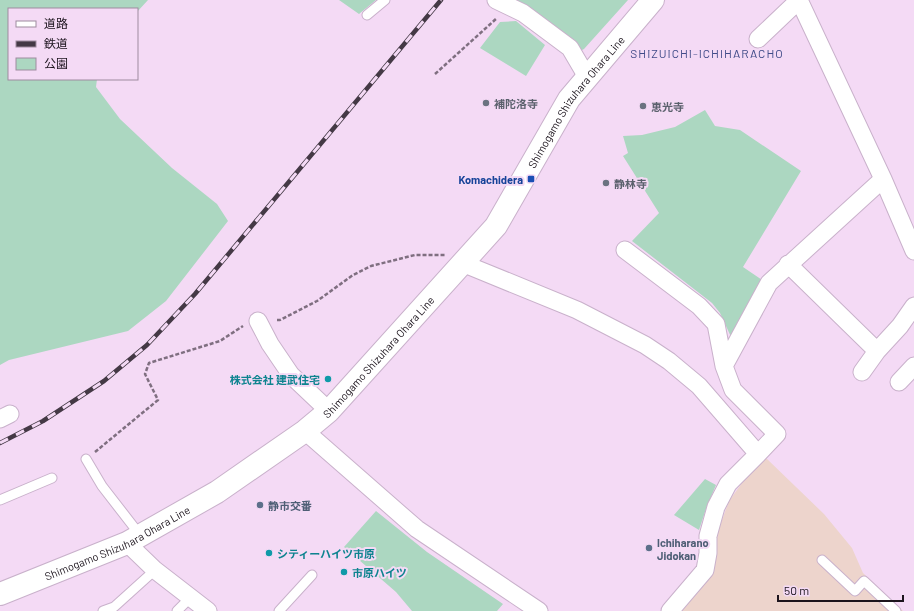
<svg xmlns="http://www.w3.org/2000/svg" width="914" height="611" font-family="Barlow,'Noto Sans JP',sans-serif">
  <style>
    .industrial { fill: #edd4cc }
    .green { fill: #acd7c1 }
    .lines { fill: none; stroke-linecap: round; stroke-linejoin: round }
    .lane-casing { stroke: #c9b1cb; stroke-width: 11 }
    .street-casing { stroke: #c9b1cb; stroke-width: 19 }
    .primary-casing { stroke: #c9b1cb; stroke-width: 24 }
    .path { stroke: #7f6f80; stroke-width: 2.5; stroke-dasharray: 4 2; stroke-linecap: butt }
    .lane { stroke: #fff; stroke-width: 9 }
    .street { stroke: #fff; stroke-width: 17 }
    .primary { stroke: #fff; stroke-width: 22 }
    .rail-casing { stroke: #443945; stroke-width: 4.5 }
    .rail { stroke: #f4daf5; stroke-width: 3; stroke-dasharray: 9; stroke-linecap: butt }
    .worship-dot { fill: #6b7280; stroke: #f4daf5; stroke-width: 1.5 }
    .transit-dot { fill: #1a4fb4; stroke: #f4daf5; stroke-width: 1.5 }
    .culture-dot { fill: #0f9aa8; stroke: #f4daf5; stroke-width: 1.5 }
    .service-dot { fill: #5c6f8a; stroke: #f4daf5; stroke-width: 1.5 }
    .labels { text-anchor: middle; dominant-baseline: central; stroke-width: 4; stroke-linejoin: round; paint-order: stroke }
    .street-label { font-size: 11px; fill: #1c141d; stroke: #f4daf5 }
    .worship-label { font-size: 11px; font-weight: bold; fill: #5b616d; stroke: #f4daf5; text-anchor: start }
    .transit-label { font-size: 11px; font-weight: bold; fill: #164399; stroke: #f4daf5; text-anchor: end }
    .culture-label { font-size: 11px; font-weight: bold; fill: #0d838f; stroke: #f4daf5; text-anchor: start }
    .service-label { font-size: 11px; font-weight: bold; fill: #4e5e75; stroke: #f4daf5; text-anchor: start }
    .neighbourhood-label { font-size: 12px; letter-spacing: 1px; fill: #414c89; stroke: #f4daf5 }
  </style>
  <rect width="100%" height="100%" fill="#f4daf5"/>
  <!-- industrial -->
  <path class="industrial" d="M766 458 824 514 852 548 863 573 903 611H679L716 543 719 528 729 501 747 476Z"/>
  <!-- green -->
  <path class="green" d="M0 0H148L137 12V9H9V79H97L96 87 120 119 172 168 217 204 228 221 166 301 128 331 9 360 0 365Z
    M339 0H376L359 14Z
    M516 0H628L584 49 580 51 514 3Z
    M516 21 545 45 526 76 480 48 500 22Z
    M705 110 715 126 740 130 801 171 743 267 765 282 732 339 720 313 712 303 632 241 659 213 623 156 628 153 623 136 642 135 675 127Z
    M705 479 716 485 707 506 699 530 674 515Z
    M376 511 427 552 503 604 497 611H412L396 592 344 547Z"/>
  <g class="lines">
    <defs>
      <path id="lane" d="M367 15 385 0
        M86 459 102 486 140 535
        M0 500 52 478
        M822 560 855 591 864 581 896 611
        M103 611 114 607 155 570
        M177 611 190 598
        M279 611 312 575"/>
      <path id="street" d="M496 0 523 13 570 48 587 77
        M799 0 883 179 914 251
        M758 39 799 0
        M625 250 699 306 716 324 724 366 733 390 777 434 758 454
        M462 263 577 310 645 345 669 361 699 386 758 454 728 484 716 507 708 536V553L705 570 670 611
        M788 264 877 351 900 326 914 306
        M258 321 270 344 291 375 329 411
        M724 366 769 283 883 179
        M862 372 877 351
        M899 382 914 366
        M0 419 10 414
        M305 431 417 529 539 611
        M127 543 155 570 208 611"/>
      <g id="primary">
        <path id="s1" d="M0 594 127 543 217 492 305 431 329 411 496 226 569 99 653 0"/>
      </g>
    </defs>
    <!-- lane casing -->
    <use href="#lane" class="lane-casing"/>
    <!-- street casing -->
    <use href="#street" class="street-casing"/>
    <!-- primary casing -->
    <use href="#primary" class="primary-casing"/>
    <!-- path -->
    <path class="path" d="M435 74 497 18
      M277 320H280L317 301 353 275 371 266 415 255H445
      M95 452 158 400 145 374 149 363 220 341 243 326"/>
    <!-- lane -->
    <use href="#lane" class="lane"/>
    <!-- street -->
    <use href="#street" class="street"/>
    <!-- primary -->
    <use href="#primary" class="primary"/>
    <defs>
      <path id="rail" d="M0 443 43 421 104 381 147 345 195 294 441 0"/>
    </defs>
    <!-- rail casing -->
    <use href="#rail" class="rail-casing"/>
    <!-- rail -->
    <use href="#rail" class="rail"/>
  </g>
  <!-- markers -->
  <g class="worship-dot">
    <circle cx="486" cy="103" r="4"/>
    <circle cx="643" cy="106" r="4"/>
    <circle cx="606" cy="183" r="4"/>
  </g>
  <rect class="transit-dot" x="527" y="175" width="8" height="8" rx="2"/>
  <g class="culture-dot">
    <circle cx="328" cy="379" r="4"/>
    <circle cx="269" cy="553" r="4"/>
    <circle cx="344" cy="572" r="4"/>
  </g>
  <g class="service-dot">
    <circle cx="260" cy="505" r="4"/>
    <circle cx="649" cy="548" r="4"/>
  </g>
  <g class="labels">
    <!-- street labels -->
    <g class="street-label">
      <text stroke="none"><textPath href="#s1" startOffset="776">Shimogamo Shizuhara Ohara Line</textPath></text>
      <text stroke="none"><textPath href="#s1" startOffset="452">Shimogamo Shizuhara Ohara Line</textPath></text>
      <text stroke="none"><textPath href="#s1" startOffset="128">Shimogamo Shizuhara Ohara Line</textPath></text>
    </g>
    <!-- worship labels -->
    <g class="worship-label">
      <text x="494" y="103">補陀洛寺</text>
      <text x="651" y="106">恵光寺</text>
      <text x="614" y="183">静林寺</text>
    </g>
    <!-- transit labels -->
    <g class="transit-label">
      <text x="523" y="179">Komachidera</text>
    </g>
    <!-- culture labels -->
    <g class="culture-label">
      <text x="320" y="379" text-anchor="end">株式会社 建武住宅</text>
      <text x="277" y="553">シティーハイツ市原</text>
      <text x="352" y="572">市原ハイツ</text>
    </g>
    <!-- service labels -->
    <g class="service-label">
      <text x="268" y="505">静市交番</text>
      <text x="657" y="542">Ichiharano<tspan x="657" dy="13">Jidokan</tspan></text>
    </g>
    <!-- neighbourhood labels -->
    <g class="neighbourhood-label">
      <text x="707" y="53">SHIZUICHI-ICHIHARACHO</text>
    </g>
  </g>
  <!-- legend -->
  <rect x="8" y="8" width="130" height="72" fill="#f4daf5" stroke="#9e8b9f"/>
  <rect x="16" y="21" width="20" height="6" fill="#ffffff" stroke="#9e8b9f"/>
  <text x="44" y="28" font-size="12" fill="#1c141d">道路</text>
  <rect x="16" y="41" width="20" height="6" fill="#443945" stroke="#9e8b9f"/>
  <text x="44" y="48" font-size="12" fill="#1c141d">鉄道</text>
  <rect x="16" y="58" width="20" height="12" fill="#acd7c1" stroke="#9e8b9f"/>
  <text x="44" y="68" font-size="12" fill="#1c141d">公園</text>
  <!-- scale -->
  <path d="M778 595v6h125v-6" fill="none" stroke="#1c141d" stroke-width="2"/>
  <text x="784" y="595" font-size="12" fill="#1c141d" stroke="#f4daf5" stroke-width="3" paint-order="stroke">50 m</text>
</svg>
